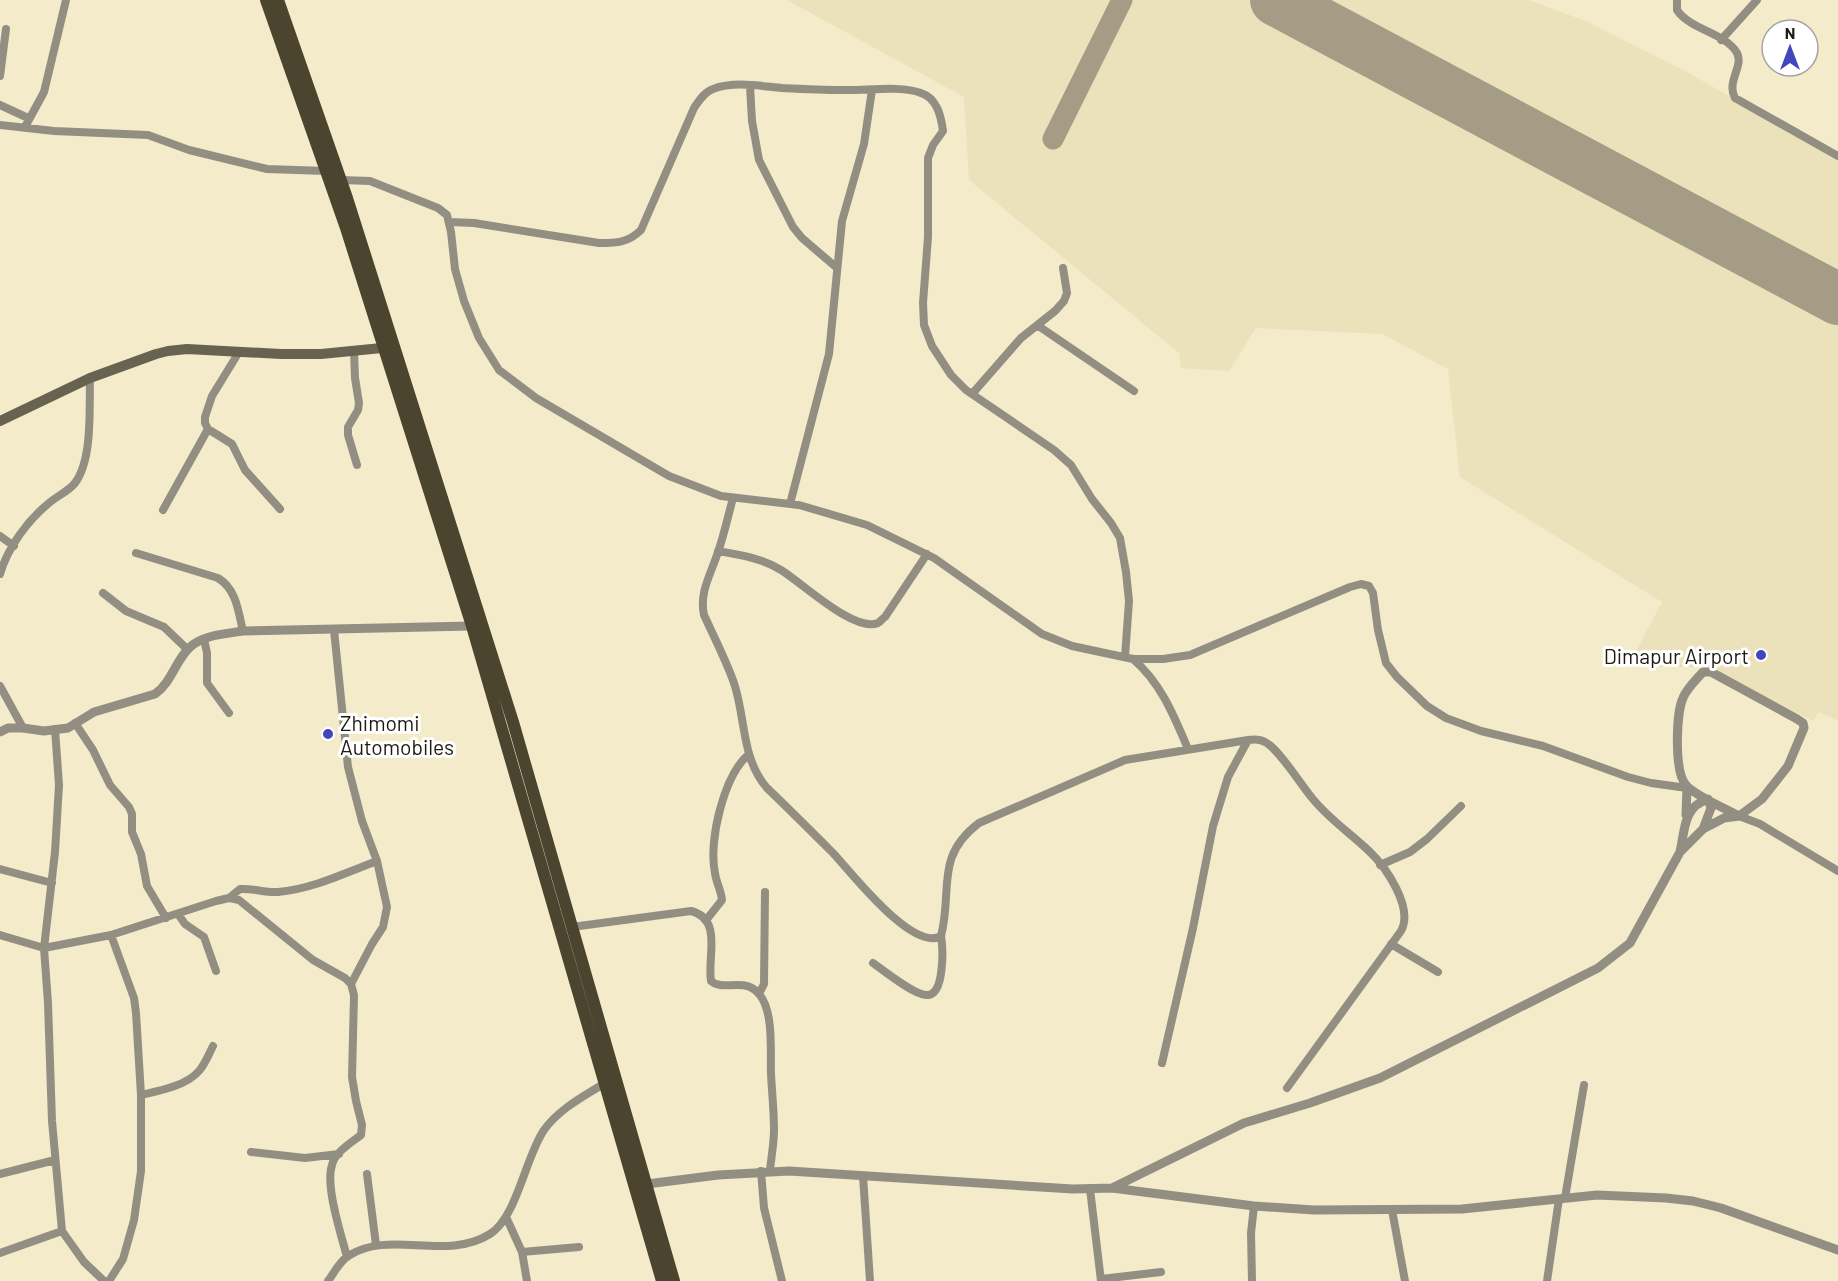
<svg xmlns="http://www.w3.org/2000/svg" width="1838" height="1281" font-family="Barlow,sans-serif">
  <style>
    .built { fill: #ebe1ba }
    .lines { fill: none; stroke-linecap: round; stroke-linejoin: round }
    .taxiway { stroke: #a49c84; stroke-width: 21 }
    .runway { stroke: #a49c84; stroke-width: 52 }
    .minor { stroke: #928f82; stroke-width: 8 }
    .tertiary { stroke: #928f82; stroke-width: 9 }
    .secondary { stroke: #686351; stroke-width: 10 }
    .primary { stroke: #4b452f; stroke-width: 12 }
    .poi-dot { fill: #4246bb; stroke: #fff; stroke-width: 2 }
    .labels { text-anchor: middle; dominant-baseline: central; stroke-width: 6; stroke-linejoin: round; paint-order: stroke }
    .poi-label { font-size: 21px; fill: #1f1b10; stroke: #fff; text-anchor: end }
  </style>
  <rect width="100%" height="100%" fill="#f4ebcb"/>
  <!-- built -->
  <path class="built" d="M787 0H1529L1588 22 1687 72 1838 159V721L1819 712 1813 721 1705 667H1654L1633 657 1662 602 1460 477 1448 369 1382 334 1256 328 1229 371 1181 368 1179 353 969 180 964 97Z"/>
  <g class="lines">
    <!-- taxiway -->
    <path class="taxiway" d="M1053 139 1122 0"/>
    <!-- runway -->
    <path class="runway" d="M1276 0 1838 299"/>
    <!-- minor -->
    <path class="minor" d="M1677 0V10C1690 30 1726 33 1737 53 1744 66 1726 82 1735 98L1838 156
      M1721 40 1757 0
      M0 76 6 29
      M750 86 752 121 759 160 793 227 802 238 837 268
      M0 105 28 118
      M0 125 54 131 148 135 189 150 267 169 326 171
      M25 127 44 92 66 0
      M341 180 370 181 438 208 447 215 451 232 455 269 464 301 479 338 499 370 536 398 669 476 721 496 799 505 867 525 934 558 1042 634 1072 646 1133 659H1163L1190 655 1350 587 1361 584 1369 586 1373 593 1378 630 1386 663 1397 677 1427 706 1446 718 1481 731 1543 746 1628 777 1651 783 1687 788
      M449 222 474 223 599 243C616 243 628 243 641 230L694 108C699 101 704 92 713 89 734 81 760 86 782 88 802 89 822 90 842 90 865 91 900 85 921 93 937 98 941 116 943 131L933 145 928 158V237L923 303 924 325 932 346 951 375 966 390 1054 450 1071 465 1092 499 1111 523 1120 538 1126 572 1129 601 1125 657
      M1037 325 1134 391
      M354 351 355 378 359 403 358 410 348 427V435L357 465
      M239 352 212 396 205 417V423L208 429 232 444 245 470 280 509
      M972 394 1021 338 1055 311 1064 301 1067 293 1063 268
      M733 498C728 516 724 535 718 552 711 574 699 592 704 615 714 637 726 660 734 683 746 719 741 758 767 788 789 809 811 831 833 853 850 871 913 953 941 936 953 890 934 857 979 823L1125 760 1248 740C1254 739 1260 739 1265 742 1279 749 1301 785 1312 798 1329 819 1350 833 1369 851 1386 867 1414 908 1401 931L1287 1088
      M790 504 829 354 842 221 864 144 872 90
      M163 510 208 429
      M0 536 14 546
      M718 551C740 555 762 558 781 570 801 582 854 633 878 623 880 622 882 619 885 617L927 554
      M136 553 218 578C237 590 238 611 243 631
      M0 574C8 547 28 520 49 503 57 496 69 491 75 483 93 459 89 408 90 378
      M103 593 126 611 164 627 187 649
      M334 630 348 767 362 821 377 861 387 907 383 927 372 944 351 984
      M204 639 207 653V683L229 713
      M1133 659C1161 683 1174 716 1188 749
      M0 686 23 728
      M75 723 93 750 110 785 129 807 132 814V832L141 854 147 886 166 918
      M55 729 59 785 55 852 44 948 111 935 134 998 136 1013 141 1095V1171L134 1220 123 1259 109 1281
      M1739 816 1760 824 1838 871
      M1380 865 1410 852 1427 839 1461 806
      M0 869 52 883
      M229 898 240 889C253 888 265 893 278 892 312 889 345 873 377 861
      M178 914 185 924 204 937 216 971
      M707 919 722 900C721 890 716 882 715 873 708 841 724 775 749 754
      M572 927 691 911C723 919 707 957 711 981 722 991 741 979 755 990 775 1005 770 1051 771 1074 772 1093 774 1111 774 1130 774 1144 771 1158 770 1171
      M0 935 44 948 48 1003 52 1121 62 1231 84 1262 104 1281
      M111 935 216 901 229 898 239 900 313 960 345 978 351 984 354 995 352 1077 356 1101 362 1125 361 1135C352 1142 335 1152 332 1165 325 1186 341 1234 347 1257
      M1391 944 1438 972
      M873 963C883 970 914 995 926 995 945 997 943 948 941 936
      M759 994 764 984 765 892
      M1162 1063 1193 928 1213 826 1228 777 1248 740
      M141 1095C159 1091 186 1086 199 1071 205 1064 209 1054 213 1046
      M251 1152 305 1158 339 1154
      M761 1171 764 1208 782 1281
      M0 1174 55 1160
      M367 1174 376 1245
      M863 1176 870 1281
      M1090 1189 1101 1281
      M1565 1198 1584 1085
      M1392 1210 1405 1281
      M506 1217 522 1252 527 1281
      M522 1252 579 1247
      M0 1253 62 1231
      M1101 1279 1161 1272
      M328 1281C334 1273 340 1261 348 1256 390 1229 445 1262 490 1234 517 1217 525 1158 544 1130 559 1109 584 1096 605 1083
      M1252 1281 1251 1233 1254 1206
      M1547 1281 1559 1199"/>
    <!-- tertiary -->
    <path class="tertiary" d="M0 732 8 728H23L44 731 68 728 94 712 155 694C171 683 175 662 189 648 202 635 225 634 243 631L472 626
      M1686 815 1687 788
      M1703 829 1724 818 1739 816 1762 799 1788 766 1804 728 1803 723 1797 719 1711 672H1703C1696 680 1687 688 1683 698 1676 713 1674 772 1686 785 1694 795 1726 809 1739 816
      M647 1184 718 1175 789 1171 1073 1189 1112 1188 1244 1123 1310 1103 1380 1078 1598 968 1630 943 1680 852 1703 829 1711 808 1708 799C1683 807 1685 830 1680 852
      M1112 1188 1254 1206 1314 1210 1462 1209 1597 1195 1666 1198 1693 1201 1721 1208 1838 1250"/>
    <!-- secondary -->
    <path class="secondary" d="M0 421 90 378 156 354 168 351 187 349 281 354H321L392 347"/>
    <!-- primary -->
    <path class="primary" d="M266 0 346 228 472 626 662 1281
      M278 0 347 198 513 722 674 1281"/>
  </g>
  <!-- markers -->
  <g class="poi-dot">
    <circle cx="1761" cy="655" r="6"/>
    <circle cx="328" cy="734" r="6"/>
  </g>
  <g class="labels">
    <!-- poi labels -->
    <g class="poi-label">
      <text x="1749" y="655">Dimapur Airport</text>
      <text x="340" y="722" text-anchor="start">Zhimomi<tspan x="340" dy="24">Automobiles</tspan></text>
    </g>
  </g>
  <!-- north arrow -->
  <g transform="translate(1790 48)"><circle r="28" fill="#ffffff" stroke="#a5a49f" stroke-width="1.5"/>
  <path d="M0-4.5L10 22L0 15L-10 22Z" fill="#4246bb"/>
  <text y="-9" font-size="16" font-weight="bold" text-anchor="middle" fill="#1f1b10">N</text>
  </g>
</svg>
